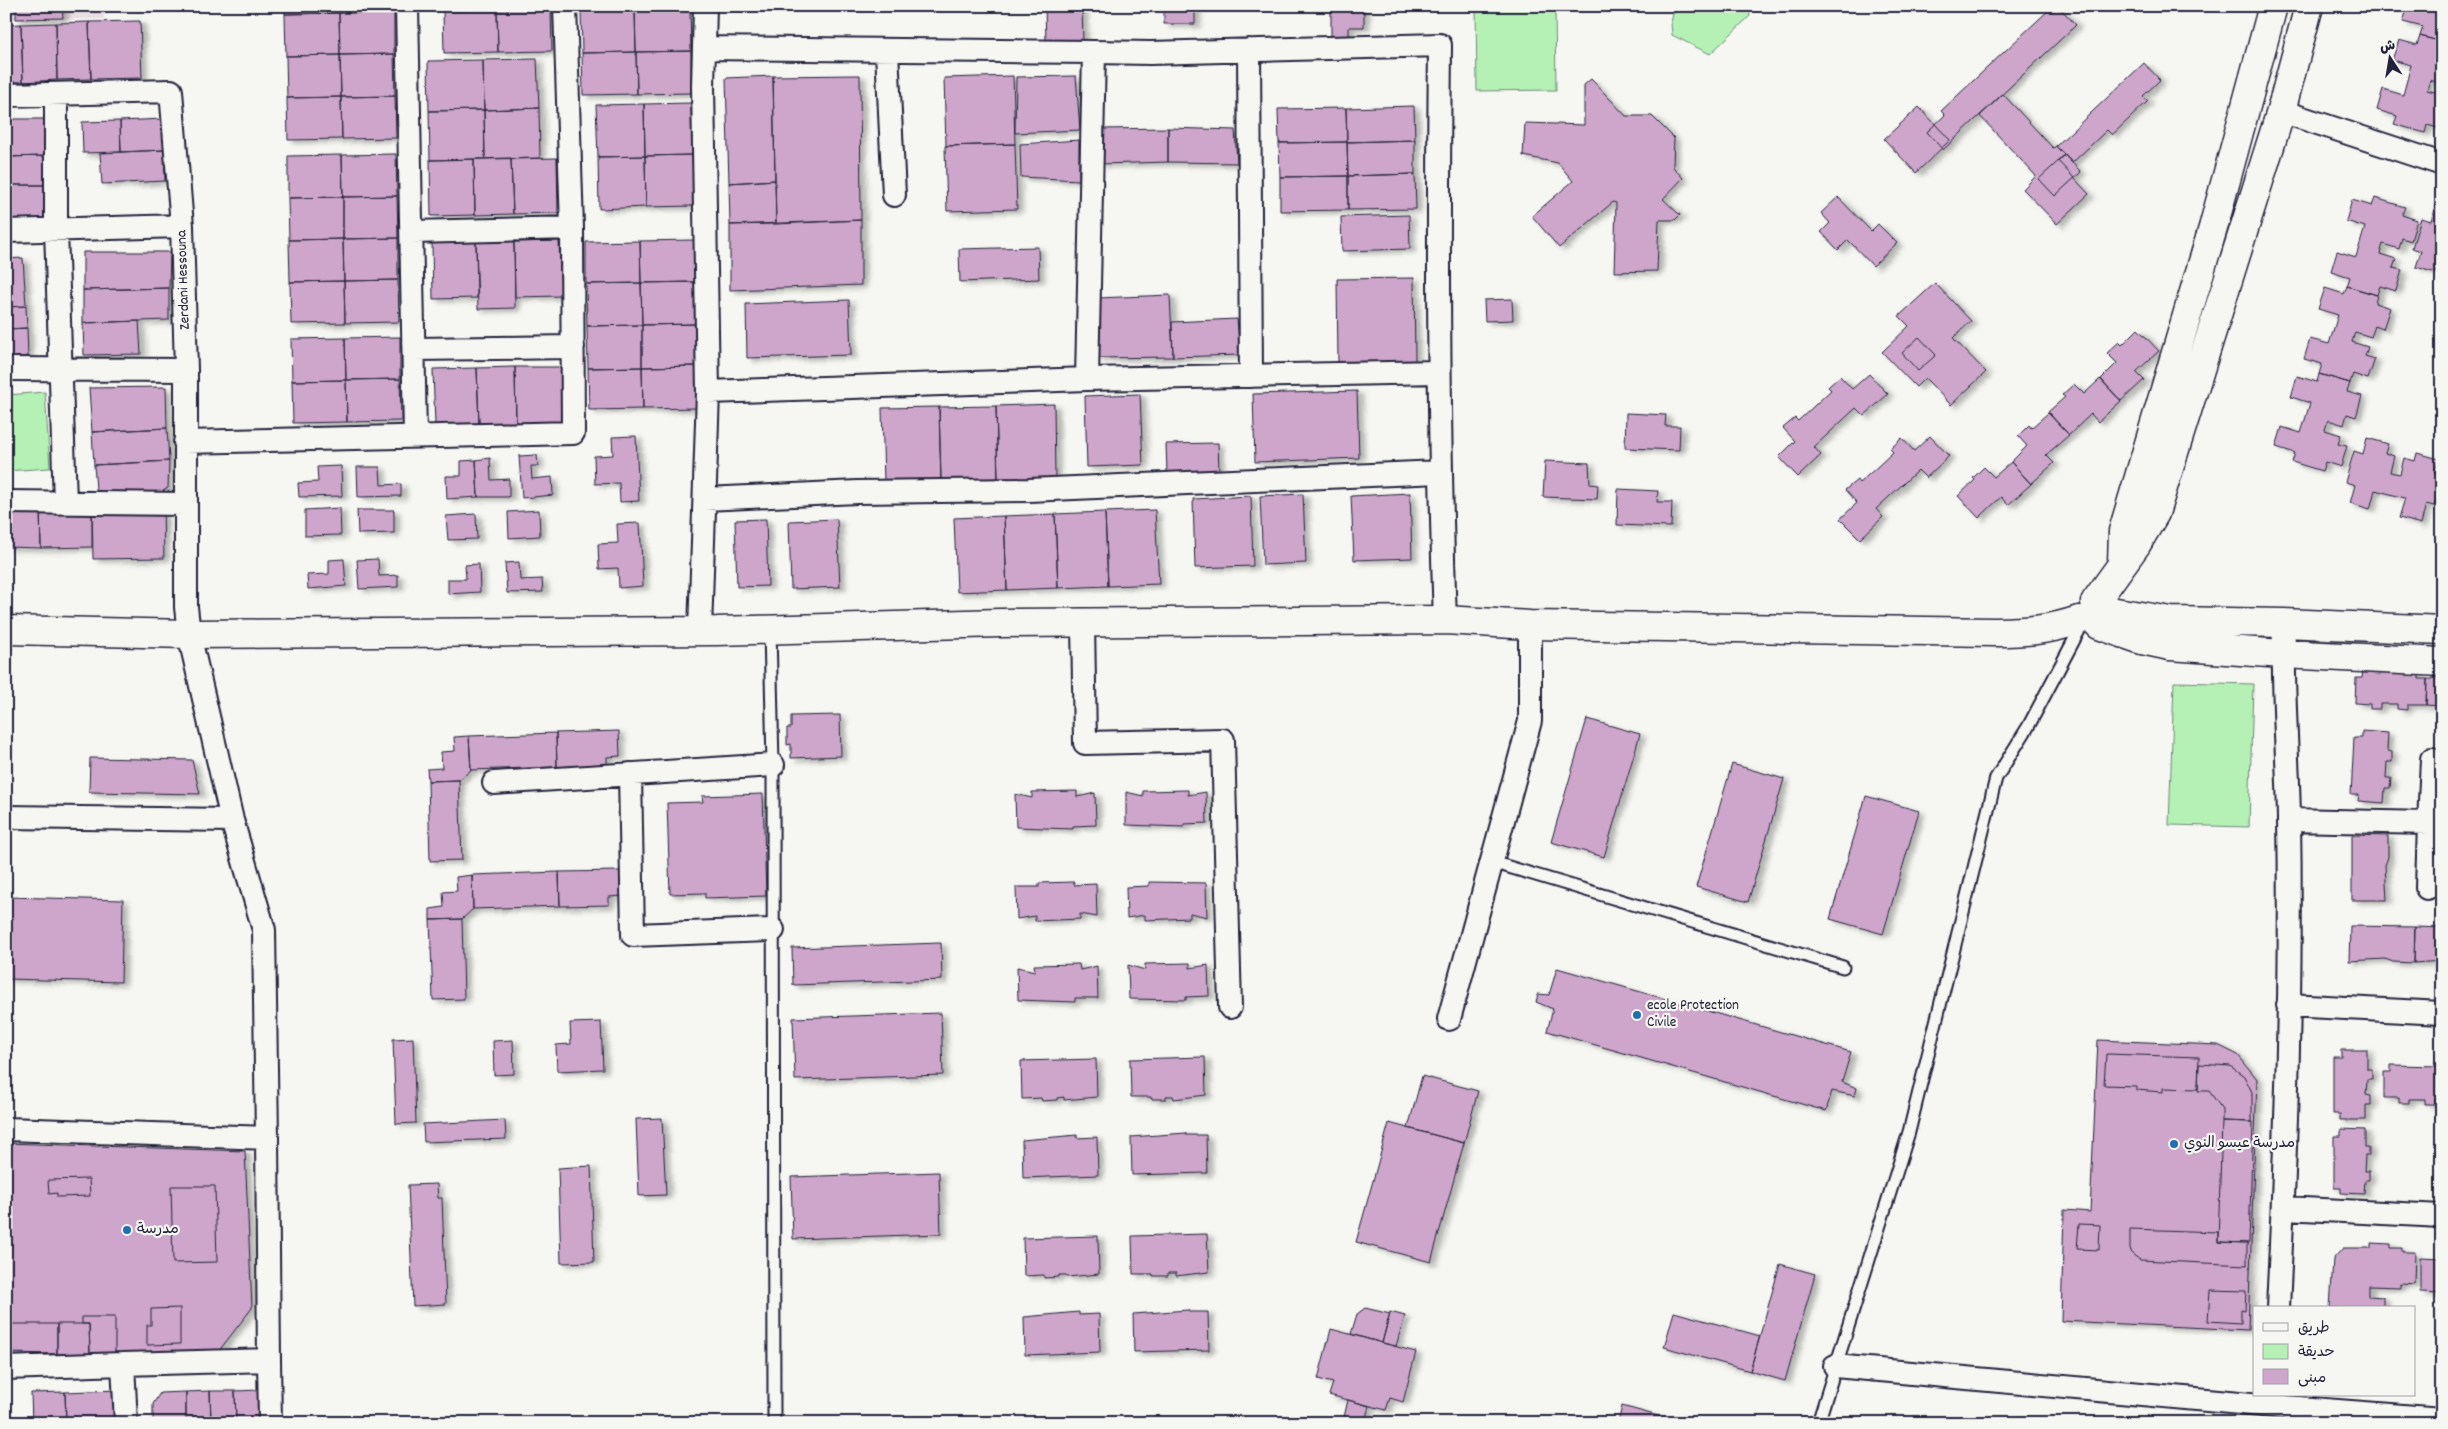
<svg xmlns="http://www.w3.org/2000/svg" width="2448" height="1429" font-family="Dekko,'Playpen Sans Arabic',sans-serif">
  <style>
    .built { fill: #eadee6 }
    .green { fill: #b5f0b4; stroke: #6c8978 }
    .building { fill: #cea5cb; stroke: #22223b; filter: url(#shadow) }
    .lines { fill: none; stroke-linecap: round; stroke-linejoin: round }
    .lane-casing { stroke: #22223b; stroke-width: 15 }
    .street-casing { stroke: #22223b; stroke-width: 26 }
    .secondary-casing { stroke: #22223b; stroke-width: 31 }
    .lane { stroke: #f6f6f2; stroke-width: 11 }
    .street { stroke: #f6f6f2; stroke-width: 22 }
    .secondary { stroke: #f6f6f2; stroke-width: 28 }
    .poi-dot { fill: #1f6fb2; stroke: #f6f6f2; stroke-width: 2 }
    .labels { text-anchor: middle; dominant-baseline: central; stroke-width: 4.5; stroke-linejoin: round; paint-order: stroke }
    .street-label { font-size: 15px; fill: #22223b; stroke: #f6f6f2 }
    .poi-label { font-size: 15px; fill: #22223b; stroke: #f6f6f2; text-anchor: start }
  </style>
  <defs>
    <filter id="shadow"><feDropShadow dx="5.5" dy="3" stdDeviation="2.5" flood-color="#0004"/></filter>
  </defs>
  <rect width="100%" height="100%" fill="#f6f6f2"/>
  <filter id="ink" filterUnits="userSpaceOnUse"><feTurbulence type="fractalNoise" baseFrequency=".02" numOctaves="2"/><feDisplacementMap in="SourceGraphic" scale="10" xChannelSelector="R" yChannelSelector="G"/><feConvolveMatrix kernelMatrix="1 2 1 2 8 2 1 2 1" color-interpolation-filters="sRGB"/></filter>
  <g filter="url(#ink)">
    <!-- built -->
    <path class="built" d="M6 6H104V19H6Z"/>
    <!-- green -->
    <path class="green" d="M1476 6H1555L1556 90 1477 91Z
      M1746 7 1749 10 1750 16 1710 54 1672 35 1671 22 1673 14 1677 11Z
      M45 392 50 468 6 471V395Z
      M2174 682 2253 684 2249 827 2169 825Z"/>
    <!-- building -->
    <path class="building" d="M16 6H62L63 18 16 19Z
      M285 6H339V13L285 14Z
      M339 6H394V12L339 13Z
      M443 6H497V10L443 11Z
      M497 6H551V8L497 10Z
      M581 6H635V10L581 11Z
      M635 6H690V9L635 10Z
      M1045 6H1082L1083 42 1046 43Z
      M1164 6H1195V24H1164Z
      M1331 6H1364V27H1349V37H1331Z
      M2053 6H2058L2076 25 1943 150 1927 132 1945 115 1941 111Z
      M2408 6H2442V42L2420 36 2423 27 2403 22Z
      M551 8 552 51 498 52 497 10Z
      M690 9 691 51 636 52 635 10Z
      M497 10 498 52 444 53 443 11Z
      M635 10 636 52 582 53 581 11Z
      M394 12V54L340 55 339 13Z
      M339 13 340 55 286 56 285 14Z
      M140 21 142 78 91 79 89 22Z
      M89 22 91 79 57 80 56 23Z
      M56 23 57 80 23 82 21 24Z
      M21 24 23 82H6V25Z
      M2420 36 2442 42V84L2430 80 2427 90 2442 94 2440 106H2442V129L2427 125 2425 133 2394 124 2397 116 2377 110 2383 89 2403 95 2411 65 2392 60 2399 40 2417 45Z
      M691 51V93L637 94 636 52Z
      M636 52 637 94 583 95 582 53Z
      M394 54 395 96 341 97 340 55Z
      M340 55 341 97 287 98 286 56Z
      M537 59 539 108 484 110 483 60Z
      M483 60 484 110 429 111 428 61Z
      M2144 63 2160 80 2143 96 2148 101 2112 135 2107 130 2072 163 2056 146Z
      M860 75 861 220 776 224 773 76Z
      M773 76 775 180 729 183 726 78Z
      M1013 76 1015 144 946 146 944 78Z
      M1076 76 1080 130 1015 133 1016 77Z
      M1591 79 1626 116H1652L1674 138 1673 167 1683 178 1663 199 1680 215 1675 220H1659L1657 271 1614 272 1616 203 1613 202 1559 248 1532 216 1573 181 1558 163 1523 156 1525 123 1584 125V85Z
      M2003 94 2053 148 2056 146 2064 155 2058 161 2089 194 2057 224 2023 189 2036 176 1980 116Z
      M395 96 396 138 342 139 341 97Z
      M341 97 342 139 288 140 287 98Z
      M691 103 692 155 645 156 644 104Z
      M644 104 645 156 598 157 596 105Z
      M1414 106 1415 140 1347 142 1346 108Z
      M1919 107 1950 140 1916 173 1884 139Z
      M539 108 540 158 485 159 484 110Z
      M1346 108 1347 142 1279 143 1278 109Z
      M484 110 485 159 430 160 429 111Z
      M6 119H49L48 156 6 157Z
      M163 119 164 150 121 152 120 121Z
      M120 121 121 152 83 153 82 122Z
      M1168 128 1235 130 1237 163 1168 162Z
      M1168 128V162L1100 164 1101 129Z
      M1079 140V180L1021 177 1020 144Z
      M1415 140V174L1348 176 1347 142Z
      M1347 142 1348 176 1280 177 1279 143Z
      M1015 144 1017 209 947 211 945 146Z
      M164 150 165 181 102 184 100 153Z
      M396 154 397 196 343 197 342 155Z
      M342 155 343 197 288 198V156Z
      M692 155 694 206 646 207 645 156Z
      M2065 155 2081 172 2055 196 2039 179Z
      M48 156V185H6V157Z
      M645 156 646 207 599 209 598 157Z
      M511 158 513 214 475 215 474 159Z
      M557 158 558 213 513 214 511 159Z
      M474 159 475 215 431 216 430 160Z
      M1415 174 1416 209 1348 210V176Z
      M1348 176V210L1280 211V177Z
      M775 180 776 224 730 225 729 183Z
      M6 185H48L47 220H6Z
      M397 196 398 238 343 239V197Z
      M343 197V239L289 240 288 198Z
      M1838 197 1871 231 1878 224 1897 243 1873 266 1848 240 1838 250 1821 232 1830 223 1821 213Z
      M2375 198 2405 207 2402 215 2417 220 2411 241 2402 238 2399 249 2383 244 2380 254 2396 259 2393 268 2402 270 2396 291 2380 286 2377 295 2347 286 2350 277 2331 271 2337 251 2356 257 2365 227 2346 221 2352 200 2372 206Z
      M2436 202 2442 204V265L2439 264 2436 273 2416 267 2421 251 2412 248 2421 218 2431 221Z
      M1409 215 1410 249 1342 251 1341 217Z
      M861 220V285L730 290V225Z
      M398 238V280L344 281 343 239Z
      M343 239 344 281 290 282 289 240Z
      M694 240 695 282 641 283 640 241Z
      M514 241 515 308 478 309 476 242Z
      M559 241 561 296 515 297 514 242Z
      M640 241 641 283 586 284V242Z
      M476 242 477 298 433 299 432 243Z
      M1038 247 1039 279 960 282 959 249Z
      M83 252H170L169 288 83 290Z
      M23 258 26 306 6 307V259Z
      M1414 278 1415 361 1338 362 1337 279Z
      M398 280 399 322 345 323 344 281Z
      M344 281 345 323 291 324 290 282Z
      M695 282 696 324 642 325 641 283Z
      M641 283 642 325 587 326 586 284Z
      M1935 283 1971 321 1953 338 1986 372 1951 405 1925 378 1916 387 1882 352 1909 326 1899 316Z
      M2347 286 2377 295 2375 303 2390 308 2383 329 2375 326 2371 337 2355 332 2352 342 2368 347 2365 356 2375 359 2368 379 2353 374 2350 383 2319 374 2322 364 2304 359 2310 339 2329 344 2338 315 2318 309 2325 288 2344 294Z
      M169 288V320L83 323V290Z
      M1170 295 1173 357 1097 358 1098 298Z
      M1512 299 1513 320 1485 321 1484 300Z
      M849 300 851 355 747 358 746 304Z
      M26 306 27 328 6 329V307Z
      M1237 319 1240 355 1173 357 1172 322Z
      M139 321 141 354 84 355 83 323Z
      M696 324 697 366 642 367V325Z
      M642 325V367L588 368 587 326Z
      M27 328 28 357H6V329Z
      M2138 329 2159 351 2136 372 2144 380 2121 401 2101 379 2117 363 2107 353 2119 342 2122 345Z
      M400 337V379L346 380 345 338Z
      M1919 337 1936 355 1918 371 1902 353Z
      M345 338 346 380 292 381 291 339Z
      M697 366V408L643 409 642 367Z
      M515 367H561L562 422 516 423Z
      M515 367 516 423 479 424 477 368Z
      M642 367 643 409 589 410 588 368Z
      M477 368 479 424 435 425 433 369Z
      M1869 374 1888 394 1864 416 1856 408 1814 447 1821 455 1798 477 1779 457 1795 441 1783 428 1795 418 1798 421 1815 405 1831 390 1828 387 1840 376 1852 389Z
      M2319 374 2350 383 2347 392 2362 396 2356 417 2347 414 2344 425 2328 420 2325 430 2341 435 2338 444 2347 446 2341 467 2325 462 2322 471 2292 462 2295 453 2276 447 2282 427 2301 433 2310 403 2291 397 2297 376 2317 382Z
      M400 379 401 421 347 422 346 380Z
      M2100 379 2121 401 2098 422 2091 414 2069 435 2048 412 2065 397 2062 395 2074 384 2084 394Z
      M346 380 347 422 293 423 292 381Z
      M166 387 167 428 92 432 89 388Z
      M1357 391 1359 458 1255 462 1253 394Z
      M1140 394 1143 465 1087 467 1085 396Z
      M1054 404 1055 479 998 480 996 406Z
      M996 406 998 480 941 481 939 407Z
      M939 407 941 481 884 483 882 408Z
      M1626 413 1666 415 1665 426H1680L1679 450 1625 448Z
      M2048 413 2069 435 2046 455 2054 463 2031 484 2011 462 2027 446 2018 436 2029 425 2031 428Z
      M167 428 169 461 94 465 92 432Z
      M636 436 639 501 620 502 619 483 595 484 594 456 613 455 612 437Z
      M1930 436 1949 456 1926 478 1918 470 1876 509 1883 517 1860 539 1840 519 1857 503 1845 490 1857 480 1859 483 1876 468 1893 452 1890 449 1902 438 1914 451Z
      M2367 438 2388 444 2385 453 2394 456 2390 472 2400 474 2404 458 2415 461 2417 453 2439 459 2434 473 2442 475V480L2434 506 2426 504 2421 524 2399 518 2405 498 2375 490 2370 509 2350 503 2355 485 2345 482 2354 451 2363 454Z
      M1218 443 1219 472 1167 473 1166 444Z
      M537 455 538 466H531L532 479 552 477 553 495 522 498 519 456Z
      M490 458 491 480 509 479V497H478L476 460Z
      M476 460 478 497 447 499 446 476H461V461Z
      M169 461 168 488 149 499 97 501 94 465Z
      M1545 461 1589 463 1590 484 1598 485 1597 499 1543 497Z
      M2011 462 2031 484 2008 505 2001 497 1979 518 1958 496 1975 480 1973 478 1984 467 1994 477Z
      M341 466 342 496 299 497 298 483 318 482 317 467Z
      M357 467H380L381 485 401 484V496L358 497Z
      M1618 489 1658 491 1657 502H1672L1671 527 1617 525Z
      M1410 493 1412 558 1354 560 1351 496Z
      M1303 494 1306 563 1263 565 1260 496Z
      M1251 496 1253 566 1195 568 1193 499Z
      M163 506 164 558 93 559 92 507Z
      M92 507V547L41 548 40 508Z
      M40 508 41 548 6 547V509Z
      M340 508 341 535 305 536V510Z
      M357 510H394V533L358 534Z
      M539 510 540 536 509 538 508 512Z
      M1155 510 1159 584 1108 586 1105 512Z
      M1105 512 1108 586 1058 588 1055 514Z
      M476 514 477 539 448 540 446 516Z
      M1055 514 1058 588 1007 590 1004 516Z
      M1004 516 1007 590 957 592 954 518Z
      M766 519 768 586 737 587 735 520Z
      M837 519 840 587 791 589 789 521Z
      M640 523 643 586 619 588 618 568 599 569 598 544 618 543 617 524Z
      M344 559 346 586 308 589 307 575 329 574V560Z
      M378 559 379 576 398 575V587L359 589 357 560Z
      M519 562 520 580 542 579 543 592 507 593 505 563Z
      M479 564 480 592 448 594V579H466L465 565Z
      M2363 670 2419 672V679H2427L2426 705H2407V710L2397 709V704H2380V709H2370V704L2355 703 2356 678H2362Z
      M2433 672H2442V710L2441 706 2426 705 2427 679H2433Z
      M840 715 841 756 791 758V744L787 745V728H791V716Z
      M1587 719 1640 734 1604 857 1551 842Z
      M619 731 620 756 607 757V765L557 767 556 733Z
      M2362 731 2388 733 2387 751 2392 752V762H2387L2386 778H2391L2390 788H2385L2384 803 2358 801 2359 795H2351L2354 738H2362Z
      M556 733 557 767 471 770 469 736Z
      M469 736 471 770 459 780 428 781 427 769 442 768 441 752 455 751 454 737Z
      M90 758 192 760 200 794 89 792Z
      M1732 764 1784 779 1748 902 1696 887Z
      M459 780 462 860 430 861 428 781Z
      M1188 790V795L1206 792 1207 823 1184 824V827L1126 825V792L1143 796V791Z
      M1077 791V797L1095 793 1096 825 1073 826V829L1016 827 1015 794 1032 798V792Z
      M763 794 766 896 705 898V893L670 894 667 803 703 802 702 796Z
      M1866 796 1919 811 1883 934 1830 919Z
      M2352 835 2388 836V857L2385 865 2387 900H2352Z
      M621 871 622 896 609 897V905L560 906 559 872Z
      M559 872 560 906 473 909 472 875Z
      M472 875 473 909 462 919 430 920V909L444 907 443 892 457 891 456 877Z
      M1074 882V885L1096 884 1097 917 1080 914V919L1035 921V916L1017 919 1016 887H1039V883Z
      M1149 882 1206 883 1207 917 1190 913V918L1145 920V915L1127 918 1126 887 1149 886Z
      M6 897 123 900 121 982 6 979Z
      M462 919 464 999 433 1000 430 920Z
      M2350 926 2415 927 2414 963 2393 962 2385 959 2349 961Z
      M2415 927 2442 928V961L2414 963Z
      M941 943 942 980 793 985 792 948Z
      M1190 963V968L1208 965 1209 996 1186 997V1000L1129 999 1128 965 1145 970V964Z
      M1079 964 1080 970 1097 966 1098 998H1075V1002L1018 1000 1017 967 1035 971 1034 965Z
      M1557 968 1851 1052 1842 1082 1857 1088 1855 1096 1832 1091 1826 1111 1547 1031 1553 1009 1536 1002 1538 994 1549 995Z
      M941 1013 943 1075 795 1080 793 1018Z
      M601 1022 603 1069 557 1071 556 1045 571 1044 570 1023Z
      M413 1038 416 1123 396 1124 393 1039Z
      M513 1040 514 1074 494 1075 493 1041Z
      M2098 1040 2218 1045 2238 1055 2257 1079 2248 1330 2061 1321 2064 1210 2090 1212Z
      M2341 1050H2367V1069H2372V1079H2367L2366 1095 2371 1096V1105H2366V1120H2340V1114H2333V1057H2341Z
      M2106 1054 2199 1057 2198 1089 2163 1088V1092L2136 1090V1086L2104 1085Z
      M1205 1057 1206 1095 1174 1099 1173 1096H1166V1099H1151V1097H1131L1130 1059Z
      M1096 1059 1097 1097 1064 1100V1097L1057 1098V1100L1042 1101 1041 1098 1022 1099 1021 1061Z
      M2199 1064 2230 1066 2244 1076 2252 1092V1122L2222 1121V1109L2209 1091H2198Z
      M2391 1065 2442 1066V1099H2435V1104H2425V1099H2409V1103H2399V1098H2384V1072H2391Z
      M1422 1076 1478 1091 1464 1143 1408 1128Z
      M662 1118 666 1195 639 1196 636 1119Z
      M505 1120 506 1139 424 1142 423 1124Z
      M2222 1121 2253 1122 2249 1243 2218 1242Z
      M1389 1123 1464 1143 1431 1262 1356 1242Z
      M2341 1129 2365 1130V1147H2369V1156H2365L2364 1171H2369V1180H2365L2364 1194 2341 1193V1188H2334V1136H2341Z
      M1186 1133V1135H1206L1207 1173 1132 1175 1131 1137Z
      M1077 1135V1138L1097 1137 1098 1175 1023 1178 1022 1140Z
      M6 1143 245 1151 252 1308 218 1352 6 1358Z
      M591 1166 594 1262 561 1263 558 1168Z
      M939 1172 941 1234 793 1239 791 1177Z
      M89 1179 90 1196 57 1197V1193L49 1194 48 1180Z
      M437 1184 438 1198H442L446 1304 413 1306 408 1185Z
      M171 1186H215L217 1262 173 1263Z
      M2079 1224 2100 1225 2099 1250 2077 1249Z
      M2130 1229 2218 1232V1242L2247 1243V1265L2140 1260 2132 1254 2130 1248Z
      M1207 1234 1209 1272 1176 1276V1273H1168V1276H1153V1274H1133L1132 1236Z
      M1098 1236 1099 1274 1067 1277 1066 1275H1059V1277L1044 1278V1275L1024 1276 1023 1238Z
      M2371 1243 2391 1244V1248H2402V1252H2415L2414 1284 2401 1283V1287L2369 1286V1296L2383 1297V1308H2330L2333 1259 2343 1248H2371Z
      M2420 1257 2442 1258V1293L2420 1292Z
      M1780 1264 1815 1274 1785 1381 1750 1371Z
      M2210 1290 2246 1291 2245 1310 2241 1309V1323L2208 1321Z
      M180 1308V1344L147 1345V1325H151V1309Z
      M1365 1308 1390 1314 1382 1343 1351 1334 1357 1314Z
      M1188 1310 1189 1312H1208L1209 1350 1134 1352 1133 1314Z
      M1079 1312V1315L1099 1314 1100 1352 1025 1355 1024 1317Z
      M1390 1312 1405 1316 1396 1346 1382 1343Z
      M1674 1312 1760 1336 1750 1371 1664 1347Z
      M82 1317H115V1354H90L89 1324H82Z
      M6 1324H57V1354L6 1353Z
      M57 1324H89L90 1354H57Z
      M1331 1329 1416 1352 1403 1402 1390 1398 1386 1410 1329 1395 1333 1383 1318 1379Z
      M118 1390 119 1423H66L65 1392Z
      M260 1390 261 1423H236L235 1391Z
      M210 1391H235L236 1423H211Z
      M210 1391 211 1423H186V1392Z
      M65 1392 66 1423H32L31 1393Z
      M186 1392V1423H153V1404L160 1393Z
      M1348 1400 1369 1406 1365 1422 1344 1417Z
      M1622 1406 1684 1423H1618Z"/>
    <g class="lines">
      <defs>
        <path id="lane" d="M770 630 773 765 774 1423
          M1492 862 1843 967
          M1818 1423 1909 1132 1996 778 2028 727 2082 625"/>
        <path id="street" d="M407 6 415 436
          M705 48 1094 52 1087 379 708 392
          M1249 50 1251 376
          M887 51 894 195
          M1094 52 1150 53 1440 45C1438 237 1438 428 1445 620
          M56 94V229L65 502
          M6 95 171 91 182 226 186 370V607L189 634 232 820 264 930 267 1138 6 1129
          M2281 111 2442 164
          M6 231 182 226
          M412 232 572 228
          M414 349 573 347
          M6 369 186 370
          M1087 379 1439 372
          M185 442 573 433 572 228 565 6
          M705 499 857 492 1029 490 1439 472
          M6 502 185 504
          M1083 623 1085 743 1223 740 1230 1007
          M700 631 708 392 703 86 705 6
          M630 774 633 935 773 930
          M494 783 773 765
          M6 817 232 820
          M2289 820 2429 823 2427 888
          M2429 823 2432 759
          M2288 1005 2442 1013
          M1449 1019 1530 721V625
          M267 1138 269 1360
          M2284 1208 2442 1216
          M2278 1308C2286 1145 2292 982 2289 819 2288 754 2282 688 2284 623
          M1835 1366 2273 1406
          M6 1368 123 1364
          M2274 1395 2273 1406 2442 1419
          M126 1423 123 1364 269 1360 270 1423"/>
        <path id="secondary" d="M2122 563 2123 531 2213 228 2273 6
          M2095 602 2136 545 2155 513 2281 111 2309 6
          M2104 610 2171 621 2284 623 2442 630
          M2099 625 2142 640 2170 646 2283 654 2442 662
          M6 630 189 634 717 631 1000 623 1445 620 1530 625 1994 632C2025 632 2050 630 2079 620"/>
      </defs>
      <!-- lane casing -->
      <use href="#lane" class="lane-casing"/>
      <!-- street casing -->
      <use href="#street" class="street-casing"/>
      <!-- secondary casing -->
      <use href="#secondary" class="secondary-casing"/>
      <!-- lane -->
      <use href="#lane" class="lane"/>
      <!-- street -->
      <use href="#street" class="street"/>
      <!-- secondary -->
      <use href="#secondary" class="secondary"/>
    </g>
  </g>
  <!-- markers -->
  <g class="poi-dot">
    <circle cx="1637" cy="1015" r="5"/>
    <circle cx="2174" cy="1144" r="5"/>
    <circle cx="127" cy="1230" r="5"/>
  </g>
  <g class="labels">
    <!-- street labels -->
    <g class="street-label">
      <text transform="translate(184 280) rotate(-92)">Zerdani Hessouna</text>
    </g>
    <!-- poi labels -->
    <g class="poi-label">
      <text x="1647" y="1006">ecole Protection<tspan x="1647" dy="17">Civile</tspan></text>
      <text x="2184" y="1144">مدرسة عيسو النوي</text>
      <text x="137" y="1230">مدرسة</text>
    </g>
  </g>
  <!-- margin -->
  <rect width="2448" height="1429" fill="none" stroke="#f6f6f2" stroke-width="25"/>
  <rect x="12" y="12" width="2423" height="1404" fill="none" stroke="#22223b" stroke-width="2" filter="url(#ink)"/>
  <!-- legend -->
  <rect x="2253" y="1306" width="162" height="90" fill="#f6f6f2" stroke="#a1a1a9"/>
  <rect x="2263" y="1323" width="25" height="8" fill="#f6f6f2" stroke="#a1a1a9"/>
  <text x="2298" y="1332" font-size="15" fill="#22223b">طريق</text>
  <rect x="2263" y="1344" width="25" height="15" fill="#b5f0b4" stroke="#a1a1a9"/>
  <text x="2298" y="1356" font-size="15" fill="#22223b">حديقة</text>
  <rect x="2263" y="1369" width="25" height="15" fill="#cea5cb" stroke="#a1a1a9"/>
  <text x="2298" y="1382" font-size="15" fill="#22223b">مبنى</text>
  <!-- north arrow -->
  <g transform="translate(2390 58) rotate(348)" stroke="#f6f6f2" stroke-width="4" paint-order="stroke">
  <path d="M0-4L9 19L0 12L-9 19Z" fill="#22223b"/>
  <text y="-8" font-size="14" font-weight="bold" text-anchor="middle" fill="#22223b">ش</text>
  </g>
</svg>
